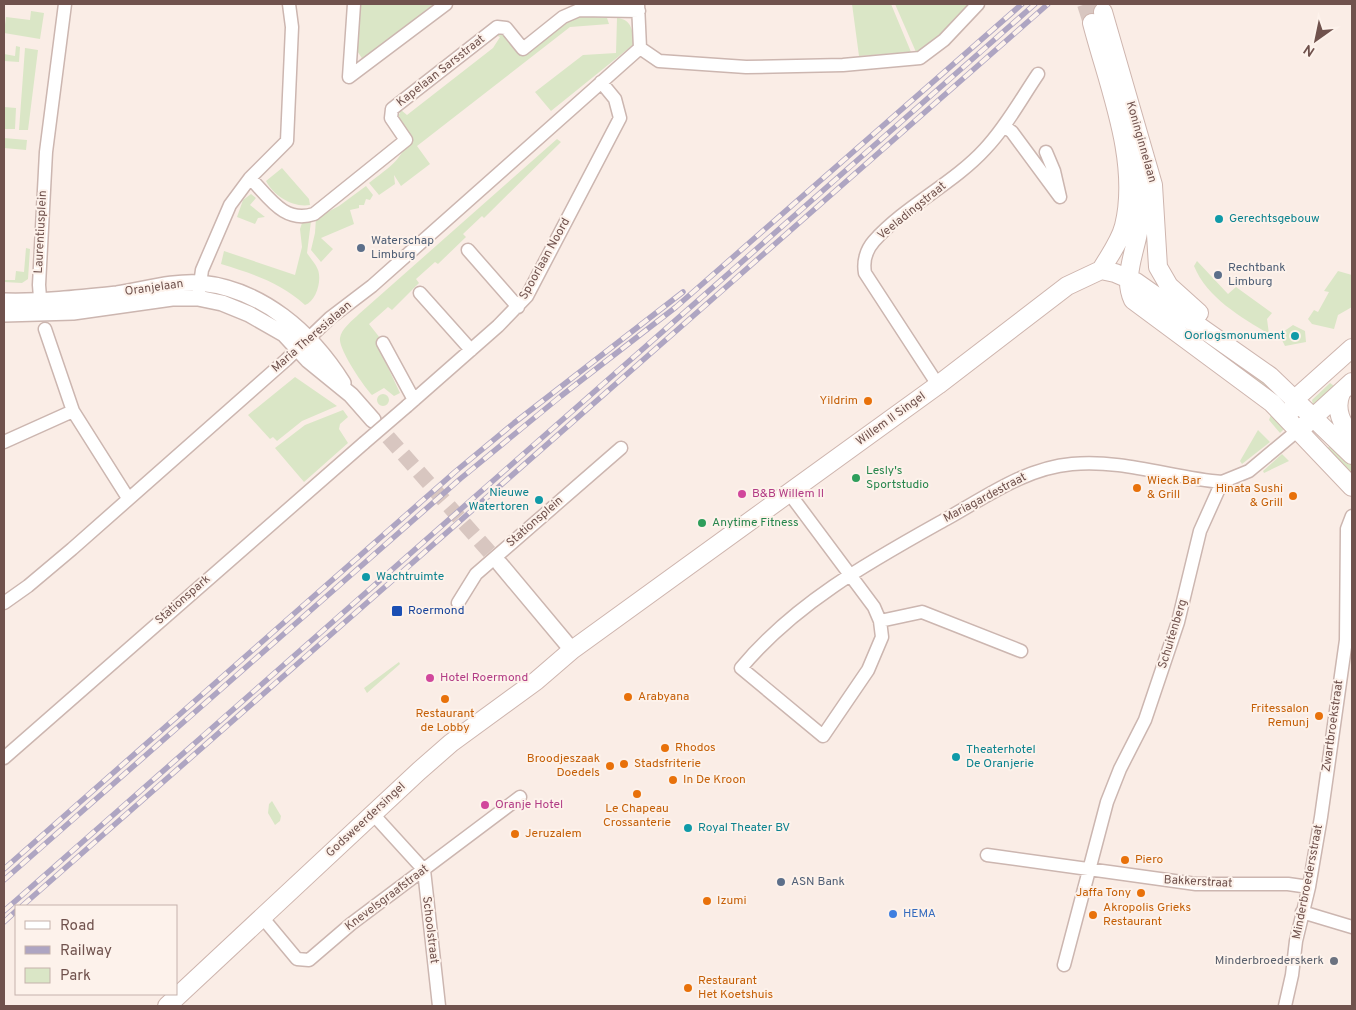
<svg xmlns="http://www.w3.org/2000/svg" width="1356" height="1010" font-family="Overpass,sans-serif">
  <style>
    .green { fill: #dae6c6 }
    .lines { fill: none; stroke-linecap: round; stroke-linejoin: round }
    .tertiary-tunnel { stroke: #d8c6c0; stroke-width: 15; stroke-dasharray: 15 8; stroke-linecap: butt }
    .secondary-tunnel { stroke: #d8c6c0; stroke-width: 18; stroke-dasharray: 18 9; stroke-linecap: butt }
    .minor-casing { stroke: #ccb6b0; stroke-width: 15 }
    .tertiary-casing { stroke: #ccb6b0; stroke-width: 18 }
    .secondary-casing { stroke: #ceb5ae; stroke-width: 20 }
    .minor { stroke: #fff; stroke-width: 12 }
    .tertiary { stroke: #fff; stroke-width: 15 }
    .secondary { stroke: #fff; stroke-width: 18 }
    .rail-casing { stroke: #aea5c2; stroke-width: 5.5 }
    .rail { stroke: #fdf2eb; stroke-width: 4; stroke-dasharray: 11; stroke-linecap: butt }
    .minor-bridge-casing { stroke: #ccb6b0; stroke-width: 15; stroke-linecap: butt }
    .minor-bridge { stroke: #fff; stroke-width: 12 }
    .culture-dot { fill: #0f9aa8; stroke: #fdf2eb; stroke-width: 2 }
    .service-dot { fill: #5c6f8a; stroke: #fdf2eb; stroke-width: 2 }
    .food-dot { fill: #e8710a; stroke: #fdf2eb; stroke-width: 2 }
    .leisure-dot { fill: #2e9e5b; stroke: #fdf2eb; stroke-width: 2 }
    .hotel-dot { fill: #d1479c; stroke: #fdf2eb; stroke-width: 2 }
    .transit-dot { fill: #1a4fb4; stroke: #fdf2eb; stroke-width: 2 }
    .shop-dot { fill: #3f7fe0; stroke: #fdf2eb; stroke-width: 2 }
    .worship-dot { fill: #6b7280; stroke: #fdf2eb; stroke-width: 2 }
    .labels { text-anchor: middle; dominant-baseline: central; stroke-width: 4; stroke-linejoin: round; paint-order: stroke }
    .street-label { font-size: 12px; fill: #70524d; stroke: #fdf2eb }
    .culture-label { font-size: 12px; fill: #0d838f; stroke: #fdf2eb; text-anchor: start }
    .service-label { font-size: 12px; fill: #4e5e75; stroke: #fdf2eb; text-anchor: start }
    .food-label { font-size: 12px; fill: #c56008; stroke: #fdf2eb; text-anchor: start }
    .leisure-label { font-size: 12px; fill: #27864d; stroke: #fdf2eb; text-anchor: start }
    .hotel-label { font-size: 12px; fill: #b23c85; stroke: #fdf2eb; text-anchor: start }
    .transit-label { font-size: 12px; fill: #164399; stroke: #fdf2eb; text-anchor: start }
    .shop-label { font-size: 12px; fill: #366cbe; stroke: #fdf2eb; text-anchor: start }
    .worship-label { font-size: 12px; fill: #5b616d; stroke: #fdf2eb; text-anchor: end }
  </style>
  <rect width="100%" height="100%" fill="#faede6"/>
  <!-- green -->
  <path class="green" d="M358 4H434L363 60 356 49Z
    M852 4H891L911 52 859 56Z
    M895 4H971L925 51 916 52Z
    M31 11 44 13 40 39 4 33 6 17 30 20Z
    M580 16 607 18 609 24 570 27 417 146 430 164 401 186 394 175 395 184 379 195 369 183C388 168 406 158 409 132L398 117 401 110 407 115 493 48 500 37 495 35H504L515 49Z
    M617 18C632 19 633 32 634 44L551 111 535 92 583 55 616 53Z
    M16 46 20 47 19 62 4 61V54L15 56Z
    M25 48 38 50 28 130H19Z
    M4 107 16 108 15 129H4Z
    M4 138 27 140 26 150 4 148Z
    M557 139 561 142 484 218 482 216 463 234 466 237 438 264 435 262 416 279 419 283 392 310 388 307 369 324 380 338 376 342 400 393 394 396 384 388 372 395C364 387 338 349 340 338 341 329 353 320 359 314Z
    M282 168 309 199 310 205C293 208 274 196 266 181Z
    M366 186 373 195 370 200 366 199 364 205H359V208L350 210 354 224 321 238 333 249 321 262 311 250 315 233 316 218 339 206Z
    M251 194 256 198 250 205 265 217 258 218 255 224 237 217 243 200Z
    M311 221 307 253C310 258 316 264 318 270 322 281 316 301 305 305 280 282 253 274 221 264L224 251 295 275 302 247 300 229 302 223Z
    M26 248 30 249 28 279 22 283 4 282V280H15L16 271 24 272Z
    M1197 261 1228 294 1236 287 1272 313 1267 319 1269 334C1241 317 1207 298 1194 266Z
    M1338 271 1352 275V307L1338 315 1334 329 1312 324 1308 319 1314 310 1318 312 1329 292 1324 291Z
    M1149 298 1268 386 1266 391 1144 302Z
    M1293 325 1305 331 1306 342 1285 346 1282 340 1283 332Z
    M295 377 337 406 302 421 277 441 273 437 270 439 248 415Z
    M1330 383 1337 388 1317 406 1313 405 1312 400Z
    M377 400a6 6 0 1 1 12 0a6 6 0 1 1-12 0Z
    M343 410 348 417 340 424 339 429 348 443 304 482 275 448 305 425Z
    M1272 412 1285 428 1280 433 1269 420Z
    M1258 430 1270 442 1242 464 1240 461Z
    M1332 445 1352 465V483L1321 452Z
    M1282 454 1289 461 1264 473 1263 471Z
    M399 662 400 664 367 693 364 688Z
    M272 801 281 816 280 821 275 825 268 813 269 804Z"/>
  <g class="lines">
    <!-- tertiary-tunnel -->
    <path class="tertiary-tunnel" d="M373 420 500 564"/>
    <!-- secondary-tunnel -->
    <path class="secondary-tunnel" d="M1086 4 1092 23"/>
    <defs>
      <path id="minor" d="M354 4 349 77 446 4
        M638 4 640 48
        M640 48 659 61 746 67 843 65 920 58 944 40 978 4
        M1004 126 1012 132 1060 197 1054 171 1046 152
        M250 178C269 197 284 224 314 214L406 140 391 118 392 109 497 27 506 28 523 49 563 17 579 10 639 11
        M468 250 518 307
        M420 293 471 350
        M198 298 202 270 230 205 250 178 287 141 292 27 289 4
        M41 310 39 285 46 152 65 4
        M45 329 73 411 128 498
        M383 343 414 400
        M938 385 865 273C863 262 866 250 874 241 905 206 953 184 985 149 1006 127 1021 99 1038 74
        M407 406 498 326 527 296 620 118 615 99 601 82
        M4 442 73 411
        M789 493 874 607 880 621 882 637 868 670 823 736 741 668C797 601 873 560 948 518 987 496 1026 468 1072 464 1122 459 1173 478 1222 482
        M4 603 28 586 72 549 286 360 330 318 372 286 640 48
        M458 603 476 574 621 448
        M880 621 922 612 1021 651
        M4 758 364 443
        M372 813 424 870 439 1006
        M987 855 1196 884H1288L1309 887
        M1302 912 1352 927
        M262 917 297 959 309 960 351 924 520 797
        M1064 965 1107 802 1120 769 1145 720 1178 622 1200 531 1222 482 1249 471 1297 431
        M1285 1006 1292 975 1296 941 1309 887 1321 817 1346 640 1347 529 1352 516"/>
      <path id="tertiary" d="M4 301C42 302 79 298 117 294 144 290 172 281 200 283 262 289 311 332 343 383
        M4 314 73 312 172 298H198L222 303 249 314 284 334 308 360 351 395 373 420
        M500 564 572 650"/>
      <path id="secondary" d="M1103 12 1153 185 1158 267 1169 286 1199 313
        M1092 23C1108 85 1140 161 1124 226 1120 242 1109 256 1101 270
        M1125 147C1141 172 1143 204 1138 233 1134 254 1123 279 1133 300L1272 403 1352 487
        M1341 393C1334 410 1342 423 1352 438
        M1293 409 1295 399 1352 348
        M1305 425 1352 382
        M167 1006 419 771 451 743 536 681 572 650 938 385 1067 286 1101 270 1115 273 1136 282 1270 376 1352 455"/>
    </defs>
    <!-- minor casing -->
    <use href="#minor" class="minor-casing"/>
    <!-- tertiary casing -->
    <use href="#tertiary" class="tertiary-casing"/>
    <!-- secondary casing -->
    <use href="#secondary" class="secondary-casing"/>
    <!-- minor -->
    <use href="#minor" class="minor"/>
    <!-- tertiary -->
    <use href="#tertiary" class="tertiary"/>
    <!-- secondary -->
    <use href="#secondary" class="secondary"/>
    <defs>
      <path id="rail" d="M4 869 456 471 514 423 683 292
        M4 880 460 479 561 396 676 307 1022 4
        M22 906 1048 4
        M4 911 1035 4
        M4 922 16 911"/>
    </defs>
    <!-- rail casing -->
    <use href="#rail" class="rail-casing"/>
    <!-- rail -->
    <use href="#rail" class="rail"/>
    <defs>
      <path id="minor-bridge" d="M364 443 407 406"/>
    </defs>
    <!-- minor-bridge casing -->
    <use href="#minor-bridge" class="minor-bridge-casing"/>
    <!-- minor-bridge -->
    <use href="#minor-bridge" class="minor-bridge"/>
  </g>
  <!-- markers -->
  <g class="culture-dot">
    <circle cx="1219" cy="219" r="5"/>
    <circle cx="1295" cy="336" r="5"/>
    <circle cx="539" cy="500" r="5"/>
    <circle cx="366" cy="577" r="5"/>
    <circle cx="956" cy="757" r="5"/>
    <circle cx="688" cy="828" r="5"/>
  </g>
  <g class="service-dot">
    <circle cx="361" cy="248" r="5"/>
    <circle cx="1218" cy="275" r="5"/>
    <circle cx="781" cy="882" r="5"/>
  </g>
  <g class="food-dot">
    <circle cx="868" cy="401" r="5"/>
    <circle cx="1137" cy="488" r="5"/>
    <circle cx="1293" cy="496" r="5"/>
    <circle cx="628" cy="697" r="5"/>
    <circle cx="445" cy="699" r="5"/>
    <circle cx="1319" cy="716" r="5"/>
    <circle cx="665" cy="748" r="5"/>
    <circle cx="624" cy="764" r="5"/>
    <circle cx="610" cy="766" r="5"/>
    <circle cx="673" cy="780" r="5"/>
    <circle cx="637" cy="794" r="5"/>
    <circle cx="515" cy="834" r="5"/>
    <circle cx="1125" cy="860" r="5"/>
    <circle cx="1141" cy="893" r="5"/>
    <circle cx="707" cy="901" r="5"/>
    <circle cx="1093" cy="915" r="5"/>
    <circle cx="688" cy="988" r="5"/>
  </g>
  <g class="leisure-dot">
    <circle cx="856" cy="478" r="5"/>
    <circle cx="702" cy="523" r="5"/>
  </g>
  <g class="hotel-dot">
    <circle cx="742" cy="494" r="5"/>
    <circle cx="430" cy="678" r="5"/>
    <circle cx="485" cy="805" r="5"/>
  </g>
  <rect class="transit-dot" x="391" y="605" width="12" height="12" rx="2.5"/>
  <circle class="shop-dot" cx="893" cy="914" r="5"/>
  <circle class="worship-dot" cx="1334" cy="961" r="5"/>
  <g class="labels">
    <!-- street labels -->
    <g class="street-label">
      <text transform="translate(441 71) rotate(-38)">Kapelaan Sarsstraat</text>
      <text transform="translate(1141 142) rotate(74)">Koninginnelaan</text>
      <text transform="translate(912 211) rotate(-39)">Veeladingstraat</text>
      <text transform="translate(41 232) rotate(-87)">Laurentiusplein</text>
      <text transform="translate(545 259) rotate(-61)">Spoorlaan Noord</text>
      <text transform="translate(154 288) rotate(-8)">Oranjelaan</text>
      <text transform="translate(312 337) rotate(-41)">Maria Theresialaan</text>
      <text transform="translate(891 419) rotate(-36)">Willem II Singel</text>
      <text transform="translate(985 498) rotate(-28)">Mariagardestraat</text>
      <text transform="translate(535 522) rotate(-41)">Stationsplein</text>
      <text transform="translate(183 600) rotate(-41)">Stationspark</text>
      <text transform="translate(1173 634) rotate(-73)">Schuitenberg</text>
      <text transform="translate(1333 726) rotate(-82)">Zwartbroekstraat</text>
      <text transform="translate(366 820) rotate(-43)">Godsweerdersingel</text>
      <text transform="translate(1198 882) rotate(3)">Bakkerstraat</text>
      <text transform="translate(1308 882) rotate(-79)">Minderbroedersstraat</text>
      <text transform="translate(387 898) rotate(-37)">Knevelsgraafstraat</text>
      <text transform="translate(430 930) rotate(83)">Schoolstraat</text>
    </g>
    <!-- culture labels -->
    <g class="culture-label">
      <text x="1229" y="219">Gerechtsgebouw</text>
      <text x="1285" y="336" text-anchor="end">Oorlogsmonument</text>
      <text x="529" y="493" text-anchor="end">Nieuwe<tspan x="529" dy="14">Watertoren</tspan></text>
      <text x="376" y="577">Wachtruimte</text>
      <text x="966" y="750">Theaterhotel<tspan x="966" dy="14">De Oranjerie</tspan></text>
      <text x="698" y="828">Royal Theater BV</text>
    </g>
    <!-- service labels -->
    <g class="service-label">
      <text x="371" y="241">Waterschap<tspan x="371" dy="14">Limburg</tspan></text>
      <text x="1228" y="268">Rechtbank<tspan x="1228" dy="14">Limburg</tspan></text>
      <text x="791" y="882">ASN Bank</text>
    </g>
    <!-- food labels -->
    <g class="food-label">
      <text x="858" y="401" text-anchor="end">Yildrim</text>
      <text x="1147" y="481">Wieck Bar<tspan x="1147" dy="14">&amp; Grill</tspan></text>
      <text x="1283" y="489" text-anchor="end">Hinata Sushi<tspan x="1283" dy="14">&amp; Grill</tspan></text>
      <text x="638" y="697">Arabyana</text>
      <text x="1309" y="709" text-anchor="end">Fritessalon<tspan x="1309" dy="14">Remunj</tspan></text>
      <text x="445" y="714" text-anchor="middle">Restaurant<tspan x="445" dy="14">de Lobby</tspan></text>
      <text x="675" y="748">Rhodos</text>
      <text x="600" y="759" text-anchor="end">Broodjeszaak<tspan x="600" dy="14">Doedels</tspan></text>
      <text x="634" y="764">Stadsfriterie</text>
      <text x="683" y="780">In De Kroon</text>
      <text x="637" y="809" text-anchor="middle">Le Chapeau<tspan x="637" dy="14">Crossanterie</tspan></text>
      <text x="525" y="834">Jeruzalem</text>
      <text x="1135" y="860">Piero</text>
      <text x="1131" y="893" text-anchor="end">Jaffa Tony</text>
      <text x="717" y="901">Izumi</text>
      <text x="1103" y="908">Akropolis Grieks<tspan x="1103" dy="14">Restaurant</tspan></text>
      <text x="698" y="981">Restaurant<tspan x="698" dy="14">Het Koetshuis</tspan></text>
    </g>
    <!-- leisure labels -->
    <g class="leisure-label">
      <text x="866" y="471">Lesly's<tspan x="866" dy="14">Sportstudio</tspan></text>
      <text x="712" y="523">Anytime Fitness</text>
    </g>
    <!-- hotel labels -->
    <g class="hotel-label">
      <text x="752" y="494">B&amp;B Willem II</text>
      <text x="440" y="678">Hotel Roermond</text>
      <text x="495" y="805">Oranje Hotel</text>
    </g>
    <!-- transit labels -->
    <g class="transit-label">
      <text x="408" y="611">Roermond</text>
    </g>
    <!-- shop labels -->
    <g class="shop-label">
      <text x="903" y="914">HEMA</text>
    </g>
    <!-- worship labels -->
    <g class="worship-label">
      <text x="1324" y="961">Minderbroederskerk</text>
    </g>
  </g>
  <!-- border -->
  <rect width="1356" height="1010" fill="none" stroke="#70524d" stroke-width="10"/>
  <!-- legend -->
  <rect x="15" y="905" width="162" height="90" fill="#fdf2eb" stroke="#c5b2ac"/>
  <rect x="25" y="921" width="25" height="8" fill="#ffffff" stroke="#c5b2ac"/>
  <text x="60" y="930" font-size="15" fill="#70524d">Road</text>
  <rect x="25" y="946" width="25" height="8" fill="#aea5c2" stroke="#c5b2ac"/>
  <text x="60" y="955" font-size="15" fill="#70524d">Railway</text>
  <rect x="25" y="968" width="25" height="15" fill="#dae6c6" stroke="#c5b2ac"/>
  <text x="60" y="980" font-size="15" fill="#70524d">Park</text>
  <!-- north arrow -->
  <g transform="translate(1316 40) rotate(213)" stroke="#fdf2eb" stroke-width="4" paint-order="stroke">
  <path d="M0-4L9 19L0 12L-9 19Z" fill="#70524d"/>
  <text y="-8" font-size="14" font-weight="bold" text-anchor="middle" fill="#70524d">N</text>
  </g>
</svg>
